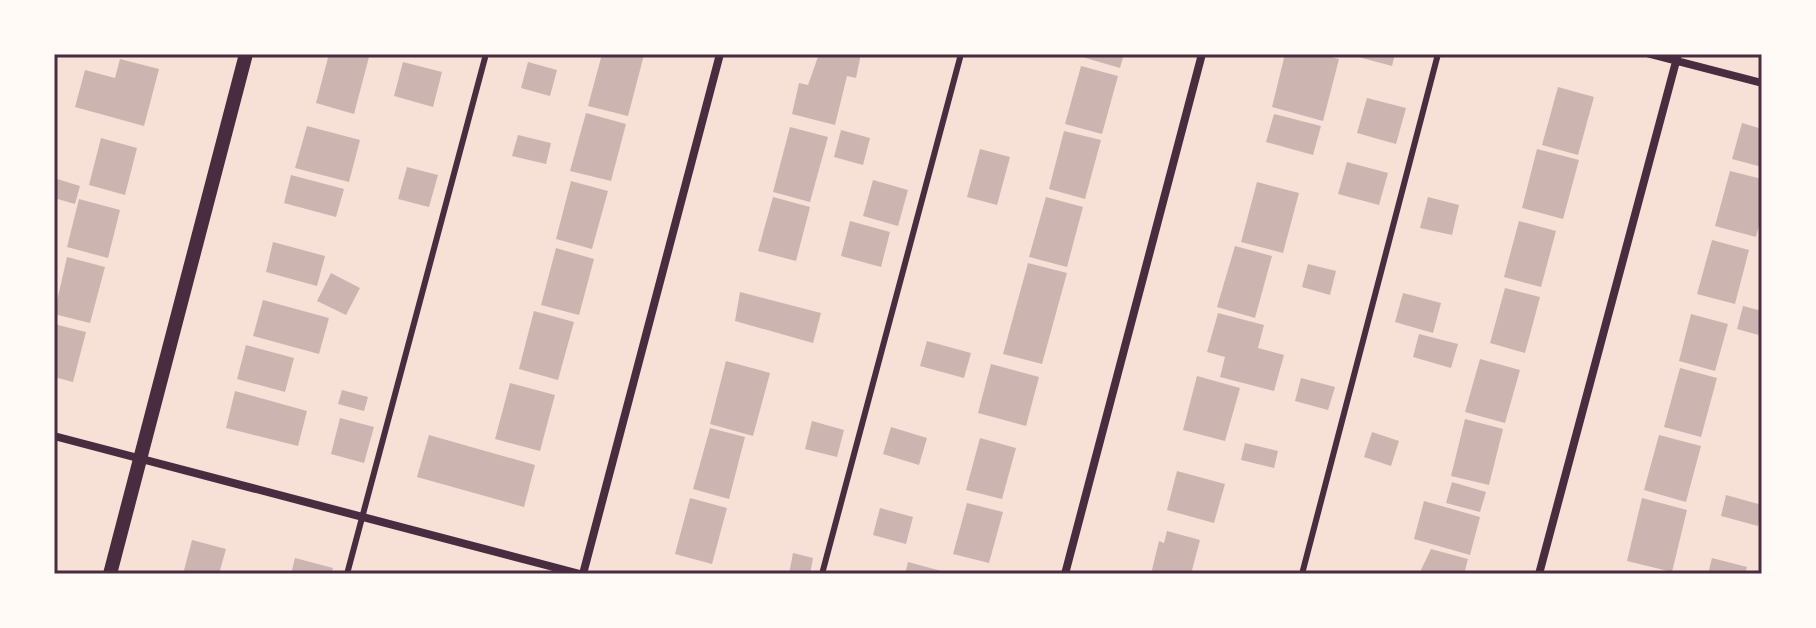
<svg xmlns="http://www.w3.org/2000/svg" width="1816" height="628" font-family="Arial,sans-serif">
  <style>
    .building { fill: #ccb4b1 }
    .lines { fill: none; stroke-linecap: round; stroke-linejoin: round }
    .service { stroke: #4a2c40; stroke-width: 6 }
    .minor { stroke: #4a2c40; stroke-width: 8 }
    .tertiary { stroke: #4a2c40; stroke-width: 14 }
    .neatline { fill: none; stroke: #4a2c40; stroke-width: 3 }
  </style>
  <rect width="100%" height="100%" fill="#f7e1d7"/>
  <!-- building -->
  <path class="building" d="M329 54 369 57 354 114 316 103Z
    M602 54 644 55 628 116 588 106Z
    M819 54H861L856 78 847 76 835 125 792 114 799 83 808 85Z
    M1072 54H1124L1120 68Z
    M1285 54H1319L1339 59 1323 121 1272 107Z
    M1347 54H1395L1392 66Z
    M120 59 159 69 144 126 75 107 85 70 115 78Z
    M403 62 442 72 433 107 394 96Z
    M528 62 557 70 550 96 521 88Z
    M1081 66 1118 76 1102 134 1065 124Z
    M1558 87 1594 97 1578 155 1542 145Z
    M1367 98 1406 108 1396 144 1357 133Z
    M586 113 626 124 611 181 570 171Z
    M1274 114 1321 126 1313 155 1266 142Z
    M1742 123 1762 129V167L1732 159Z
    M307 126 360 140 349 182 295 168Z
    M790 127 828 137 810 202 773 192Z
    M841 130 870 138 863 165 834 157Z
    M1064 131 1101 140 1085 199 1049 189Z
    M518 135 551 143 546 164 512 156Z
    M101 138 137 148 125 195 89 185Z
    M980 149 1010 157 997 205 967 197Z
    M1537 149 1579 160 1563 219 1522 208Z
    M1347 162 1388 173 1379 205 1338 194Z
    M407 167 438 175 429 207 398 199Z
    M1730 171 1762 179V213L1756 237 1715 226Z
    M291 175 344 189 336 217 284 203Z
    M54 178 80 186 75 204 54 198Z
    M873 180 908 190 898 226 863 216Z
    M571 181 608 191 592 249 556 239Z
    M1257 182 1299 193 1283 253 1241 242Z
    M773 197 810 207 796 261 758 251Z
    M1046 197 1083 207 1067 267 1029 257Z
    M1428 197 1459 205 1452 235 1420 228Z
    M79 199 120 210 108 258 67 247Z
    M850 221 890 232 881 267 841 256Z
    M1519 221 1556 231 1541 287 1504 277Z
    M1712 240 1749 250 1735 304 1697 294Z
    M273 242 325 256 317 286 266 272Z
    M1235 246 1272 256 1255 318 1217 307Z
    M556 248 594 259 579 315 541 305Z
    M67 257 105 267 90 323 54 314Z
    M1028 263 1067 273 1042 364 1003 354Z
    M1308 264 1336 271 1330 295 1302 287Z
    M331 273 360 288 346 315 317 301Z
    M1505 288 1540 297 1525 353 1490 343Z
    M740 292 821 313 813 343 735 321Z
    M1403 293 1441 303 1433 333 1395 322Z
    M263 300 329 318 319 354 253 336Z
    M1743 306 1762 311V336L1737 329Z
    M534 311 574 322 558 380 519 369Z
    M1218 313 1264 325 1258 348 1284 355 1274 391 1220 377 1225 357 1207 352Z
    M1691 314 1728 324 1715 371 1679 361Z
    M54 324 86 332 73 382 54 377Z
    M1419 334 1458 344 1451 368 1413 357Z
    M927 341 971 353 964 378 920 366Z
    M246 345 294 358 285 392 237 379Z
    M1480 359 1520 370 1505 423 1465 412Z
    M726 361 770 373 753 436 710 424Z
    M991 364 1039 377 1026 426 978 413Z
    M1680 368 1717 378 1701 437 1664 427Z
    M1197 376 1240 388 1225 441 1183 430Z
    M1301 378 1335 387 1328 410 1295 401Z
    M510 383 555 395 540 451 495 439Z
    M342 390 368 397 364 411 338 404Z
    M235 391 307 411 298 446 226 428Z
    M340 418 374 427 364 463 331 454Z
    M1465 419 1503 429 1489 485 1451 476Z
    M812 421 844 430 837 457 805 449Z
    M891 427 927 438 919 465 883 454Z
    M710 428 745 437 729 499 693 489Z
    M1372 432 1399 441 1391 466 1364 457Z
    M429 435 535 465 524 507 417 477Z
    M1659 435 1701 446 1686 502 1644 490Z
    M980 438 1016 448 1002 499 966 490Z
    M1245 443 1278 451 1274 468 1241 460Z
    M1177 471 1225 484 1214 523 1167 510Z
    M1452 482 1486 492 1480 512 1446 503Z
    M1726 495 1762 505 1758 526 1721 516Z
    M690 498 727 508 712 564 675 554Z
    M1642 498 1687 510 1672 572 1627 561Z
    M1424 501 1480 517 1470 555 1414 539Z
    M967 503 1003 512 989 563 953 554Z
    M880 508 913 517 906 544 873 535Z
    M1167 531 1200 540 1191 574H1151L1159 541 1164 543Z
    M192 540 226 549 219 574H183Z
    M1431 549 1468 559 1464 574 1420 572Z
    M793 553 813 558 810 574H789Z
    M295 558 333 568 331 574H291Z
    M1712 558 1747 567 1745 574H1708Z
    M908 562 949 573V574H905Z"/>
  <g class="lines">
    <!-- service -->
    <path class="service" d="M347 574 486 54
      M822 574 961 54
      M1302 574 1438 54"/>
    <!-- minor -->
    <path class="minor" d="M1650 54 1762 83
      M54 436 580 574
      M583 574 720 54
      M1065 574 1202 54
      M1539 574 1678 54"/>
    <!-- tertiary -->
    <path class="tertiary" d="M110 574 246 54"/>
  </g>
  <!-- border -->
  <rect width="1816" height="628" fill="none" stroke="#fffaf5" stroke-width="112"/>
  <rect x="56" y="56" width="1704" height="516" class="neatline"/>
</svg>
